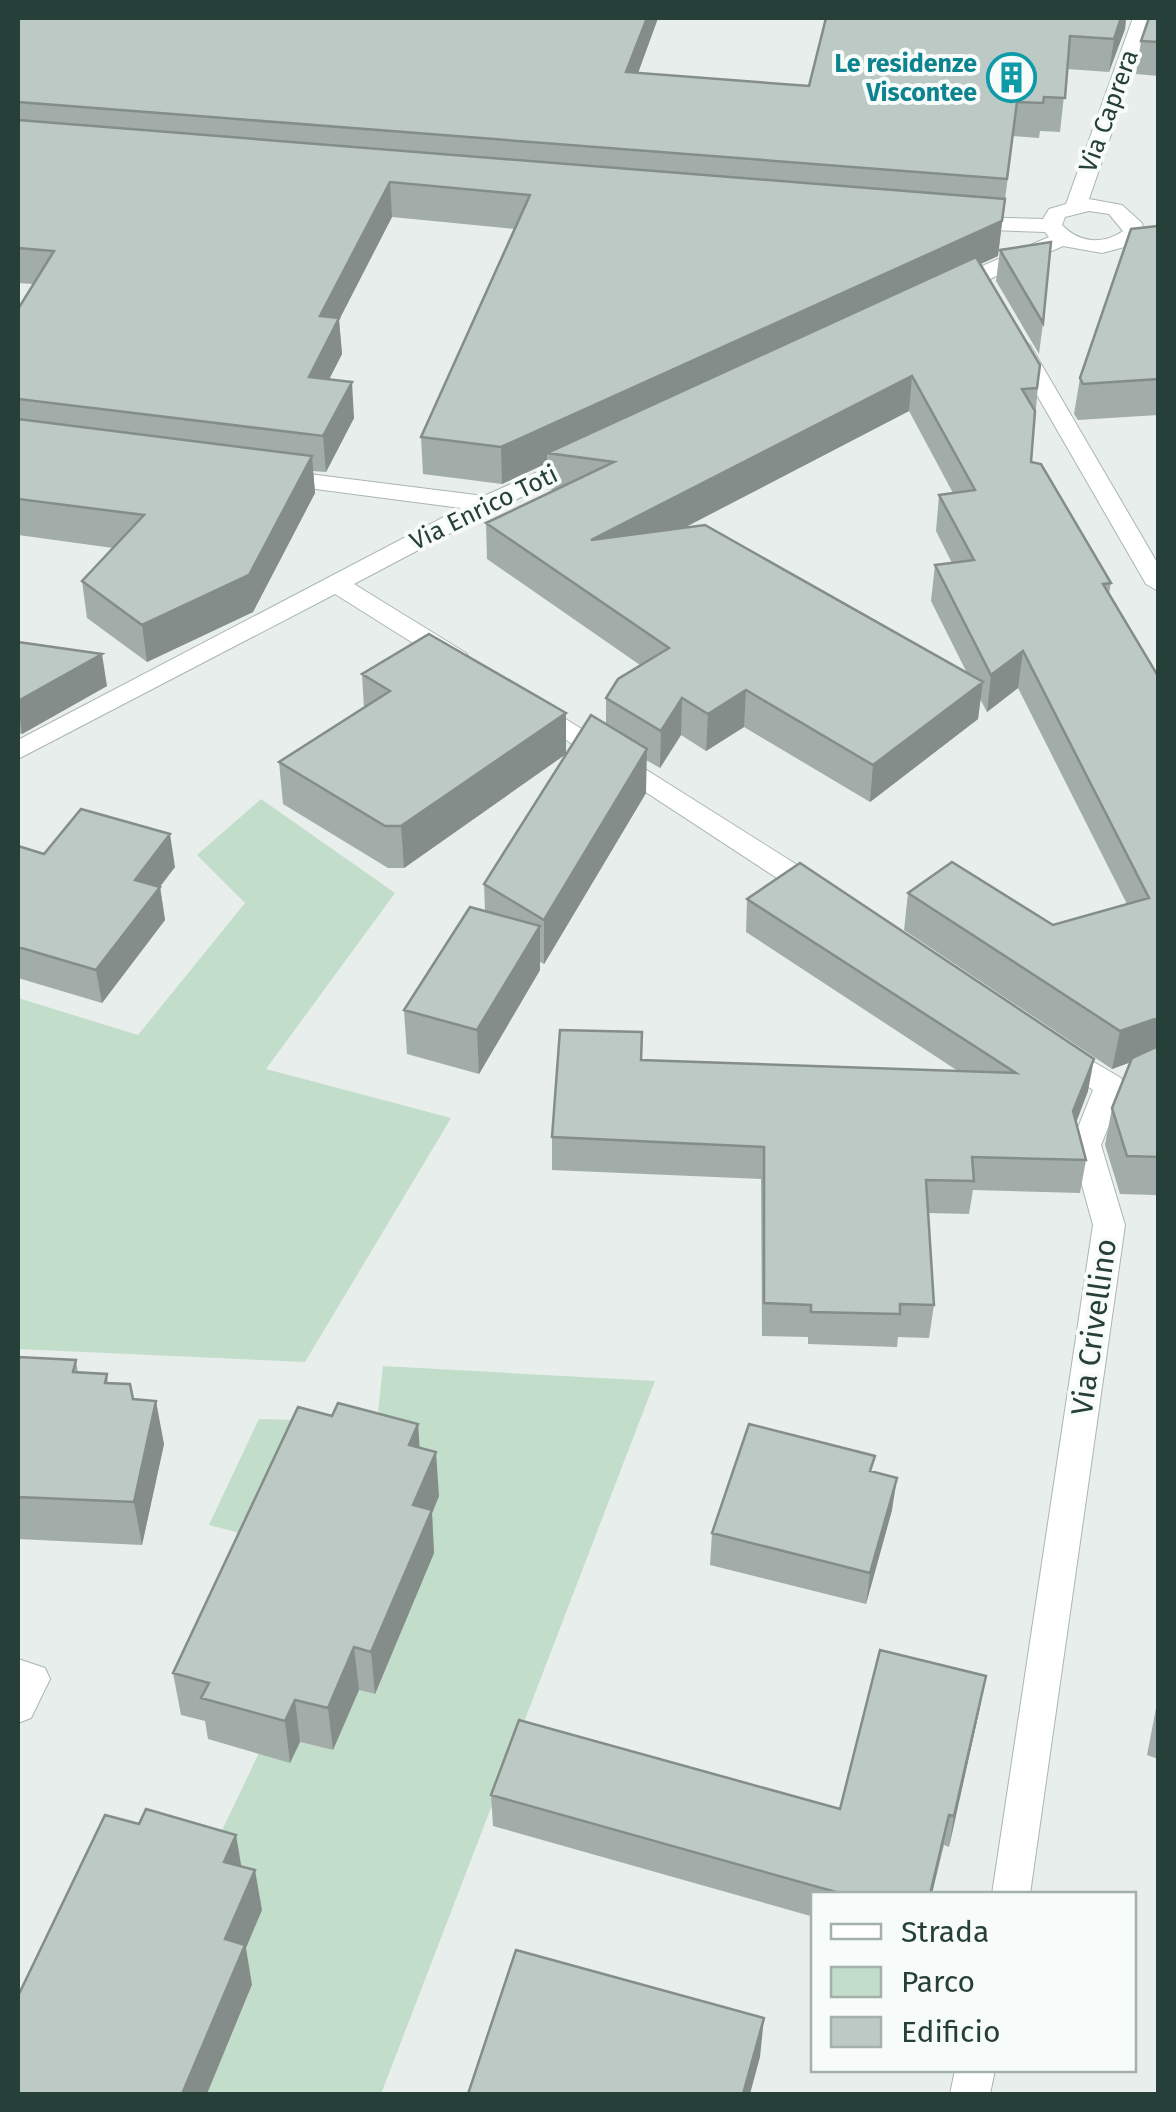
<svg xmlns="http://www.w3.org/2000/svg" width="1176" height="2112" font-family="'Fira Sans',sans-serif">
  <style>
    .green { fill: #c2ddca }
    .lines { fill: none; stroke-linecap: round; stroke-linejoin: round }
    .minor-casing { stroke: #aab6b2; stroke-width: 2 }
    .minor { fill: #fff; fill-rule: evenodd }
    .wall { fill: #a2ada9; fill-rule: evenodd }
    .shaded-wall { fill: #848d89 }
    .building { fill: #bcc9c4; stroke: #848d89; stroke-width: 2.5 }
    .labels { text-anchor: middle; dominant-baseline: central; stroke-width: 8; stroke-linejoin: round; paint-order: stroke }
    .far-culture-label { font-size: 25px; font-weight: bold; fill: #0d838f; stroke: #f7fbf9; text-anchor: end }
    .far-street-label { font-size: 25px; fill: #273f39; stroke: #f7fbf9 }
    .street-label { font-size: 30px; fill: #273f39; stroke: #f7fbf9 }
  </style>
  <rect width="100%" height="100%" fill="#e7eeeb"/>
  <!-- green -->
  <path class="green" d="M261 799 395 893 266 1069 451 1118 305 1362 18 1349V998L138 1035 245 903 197 855Z
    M383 1366 655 1381 381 2094H207L252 1986 206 1864 259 1753 290 1763 300 1742 333 1750 359 1690 375 1694 264 1539 209 1525 259 1419 377 1422Z"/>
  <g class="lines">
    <defs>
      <path id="minor" d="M1133 18H1151L1089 199 1122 205 1142 223 1144 234 1132 245 1102 253 1063 246 959 293H943L940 288 943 283 1049 237 1045 232 964 229 953 223 964 217 1043 219 1049 209 1066 204ZM1089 211 1109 214 1123 231C1103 245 1079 243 1062 225L1065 217Z
        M1019 338 1030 345 1158 564V591L1146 584 1008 345Z
        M583 452 595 459 591 464 496 509 354 584 466 653 470 659 466 665H448L335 594 18 759V740L461 508 277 484 265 477 269 472 277 470 484 496Z
        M534 699 832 887 836 894 832 901H812L525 713 521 707Z
        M1060 1042 1121 1078 1125 1086 1101 1145 1125 1225 1030 1894H992L1093 1225 1071 1145 1093 1090 1049 1060 1045 1053 1049 1046Z
        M18 1659 45 1668 50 1679 31 1718 18 1723Z
        M955 2070H995L990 2094H950Z"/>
    </defs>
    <!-- minor casing -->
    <use href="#minor" class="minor-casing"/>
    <!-- minor -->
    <use href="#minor" class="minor"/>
  </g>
  <!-- wall -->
  <path class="wall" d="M18 18H658L638 73 809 86 826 18H1126L1125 29 1109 72 1067 69 1060 132 1040 131 1039 138 1013 136 998 256 980 264 1040 365 1031 462 1111 583 1109 593 1158 676V1197L1155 1195 1120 1194 1105 1145 1112 1108 1131 1062 1112 1069 904 930 908 893 1053 925 1127 904 1018 688 987 712 980 699 978 719 870 802 744 727 706 751 681 735 660 768 646 760V793L544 964 540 962V970L479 1074 407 1054 404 1010 485 911 484 884 606 724V698L640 665 487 559 486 523 554 490 547 489V463L502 484 423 474 421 437 515 229 392 217 339 320 342 354 329 379 354 418 326 472 313 471 315 493 253 612 147 662 87 618 82 581 113 548 18 535V309L33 284 18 283ZM909 411 953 493 939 495 936 531 952 563 935 565 931 601 967 673 684 528Z
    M1158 18V76L1136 74 1141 41Z
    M1158 226V415L1078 420 1074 414 1080 378Z
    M1000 250 1043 323 1039 354 996 281Z
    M18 642 107 686 22 734 18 733Z
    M362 674 566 713V754L404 868H388L283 804 279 762 364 708Z
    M18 846 44 854 175 867 160 887 165 920 102 1003 18 978Z
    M747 899 1088 1091 1076 1122 1086 1160 1080 1193 973 1190 969 1214 928 1213 934 1305 929 1338 898 1337 897 1347 808 1344V1337L762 1336 761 1179 552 1170V1137L642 1032V1060L958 1071 746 932Z
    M18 1357 76 1360 78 1372 107 1374 108 1383 133 1399 164 1444 142 1545 18 1539Z
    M332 1416 418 1424 419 1448 439 1496 432 1513 434 1553 375 1694 359 1690 333 1750 300 1742 290 1763 208 1739 205 1721 181 1715 173 1673Z
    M873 1472 892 1510 866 1604 710 1565 712 1533Z
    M1158 1698V1759L1147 1755Z
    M980 1707 949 1847 944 1845 932 1894H814V1917L493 1826 491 1795 840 1809Z"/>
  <!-- shaded-wall -->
  <path class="shaded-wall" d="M647 18H658L626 106V72Z
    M1121 18H1126L1125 29 1109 72 1114 39Z
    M390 182 392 217 339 320 342 354 312 413 309 377 320 316Z
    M1002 221 998 256 563 456 547 453V463L502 484 501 447Z
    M912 376 909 411 591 576V540Z
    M352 382 354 418 326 472 323 436Z
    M312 456 315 493 253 612 147 662 142 625Z
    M1023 651 1018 688 987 712 991 675Z
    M102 654 107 686 22 734 18 701Z
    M983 682 978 719 870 802 873 765Z
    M746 690 744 727 706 751 708 714Z
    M682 698 681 735 660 768 661 731Z
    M566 713V754L404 868 401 826Z
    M647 749 646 793 544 964V920Z
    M170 834 175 867 140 912 135 880Z
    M160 887 165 920 102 1003 96 970Z
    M540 926V970L479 1074 477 1030Z
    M1158 1018V1052L1112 1069 1120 1031Z
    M1094 1059 1088 1091 1068 1144 1073 1111Z
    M156 1401 164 1444 142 1545 134 1502Z
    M418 1424 421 1467 409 1445Z
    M436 1452 439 1496 432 1513 434 1553 375 1694 371 1652 413 1505Z
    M897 1478 892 1510 866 1604 870 1573Z
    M354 1647 359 1690 333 1750 328 1708Z
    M986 1676 980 1707 949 1847 954 1816Z
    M295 1700 300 1742 290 1763 285 1721Z
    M949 1815 932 1894H930Z
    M236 1835 243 1876 224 1862Z
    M255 1870 262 1910 246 1948 252 1985 207 2094H182L225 1939Z
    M764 2018 760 2057 750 2094H743Z"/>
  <!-- building -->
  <path class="building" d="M18 18H647L626 72 809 86 826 18H1121L1114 39 1070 36 1065 98 1044 97 1043 103 1017 102 1007 179 18 102Z
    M1149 18H1158V42L1141 41Z
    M18 120 1005 199 1002 221 501 447 421 437 530 195 390 182 320 316 339 318 309 377 352 382 323 436 18 399V309L54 251 18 248Z
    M1158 226V379L1083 384 1080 378 1131 229Z
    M1051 242 1043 323 1000 250Z
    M976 257 1040 365 1037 388 1022 389 1035 411 1031 462 1041 464 1111 583 1103 584 1158 676V1018L1120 1031 908 893 952 862 1053 925 1149 898 1023 651 991 675 935 565 974 560 939 495 975 490 912 376 591 540 705 525 983 682 873 765 746 690 708 714 682 698 661 731 606 698 618 679 669 648 486 523 614 462 547 453Z
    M18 419 312 456 249 575 142 625 82 581 144 515 18 499Z
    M429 634 566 713 401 826H385L279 762 390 691 362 674Z
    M18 642 102 654 18 701Z
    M591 715 647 749 544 920 484 884Z
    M81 809 170 834 135 880 160 887 96 970 18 947V846L44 854Z
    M800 863 1094 1059 1073 1111 1086 1160 972 1157 974 1181 926 1180 934 1305 900 1304V1314L811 1312V1305L764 1303V1147L552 1137 560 1030 642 1032 641 1060 1016 1073 747 899Z
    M470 907 540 926 477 1030 404 1010Z
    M1158 1046V1157L1127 1156 1112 1108 1132 1058Z
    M18 1357 76 1360 73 1372 107 1374 105 1383 130 1384 133 1399 156 1401 134 1502 18 1497Z
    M338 1403 418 1424 409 1445 436 1452 413 1505 432 1510 371 1652 354 1647 328 1708 295 1700 285 1721 201 1698 209 1683 173 1673 298 1407 332 1416Z
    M749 1424 875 1456 870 1471 897 1478 870 1573 712 1533Z
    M880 1650 986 1676 954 1816 949 1815 930 1894H843L491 1795 519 1720 840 1809Z
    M146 1809 236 1835 224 1862 255 1870 225 1939 245 1945 182 2094H18V1996L105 1815 139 1824Z
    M516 1950 764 2018 743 2094H468Z"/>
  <!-- icons -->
  <defs>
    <symbol id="building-ring" viewBox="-11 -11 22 22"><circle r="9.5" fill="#f7fbf9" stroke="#0f9aa8" stroke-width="1.5"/><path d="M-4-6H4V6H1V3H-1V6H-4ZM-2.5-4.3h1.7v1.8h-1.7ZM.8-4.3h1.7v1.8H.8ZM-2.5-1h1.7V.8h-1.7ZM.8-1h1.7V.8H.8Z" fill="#0f9aa8"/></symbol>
  </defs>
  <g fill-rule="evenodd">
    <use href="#building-ring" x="984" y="50" width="55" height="55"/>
  </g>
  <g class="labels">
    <!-- far-culture labels -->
    <g class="far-culture-label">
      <text x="977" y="64">Le residenze<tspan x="977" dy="29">Viscontee</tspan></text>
    </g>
    <!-- far-street labels -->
    <g class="far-street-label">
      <text transform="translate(1109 111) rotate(-70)">Via Caprera</text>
      <text transform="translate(484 508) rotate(-26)">Via Enrico Toti</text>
    </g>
    <!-- street labels -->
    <g class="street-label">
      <text transform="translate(1094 1327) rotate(-82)">Via Crivellino</text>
    </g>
  </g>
  <!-- border -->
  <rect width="1176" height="2112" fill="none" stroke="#273f39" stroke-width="40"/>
  <!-- legend -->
  <rect x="811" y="1892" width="325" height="180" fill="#f7fbf9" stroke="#a4b0ac" stroke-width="2.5"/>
  <rect x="831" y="1924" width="50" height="15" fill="#ffffff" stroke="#a4b0ac" stroke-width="2.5"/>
  <text x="901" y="1942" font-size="30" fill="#273f39">Strada</text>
  <rect x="831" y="1967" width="50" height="30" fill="#c2ddca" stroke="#a4b0ac" stroke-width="2.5"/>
  <text x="901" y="1992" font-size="30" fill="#273f39">Parco</text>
  <rect x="831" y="2017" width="50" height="30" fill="#bcc9c4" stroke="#a4b0ac" stroke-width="2.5"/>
  <text x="901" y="2042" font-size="30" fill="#273f39">Edificio</text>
</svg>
